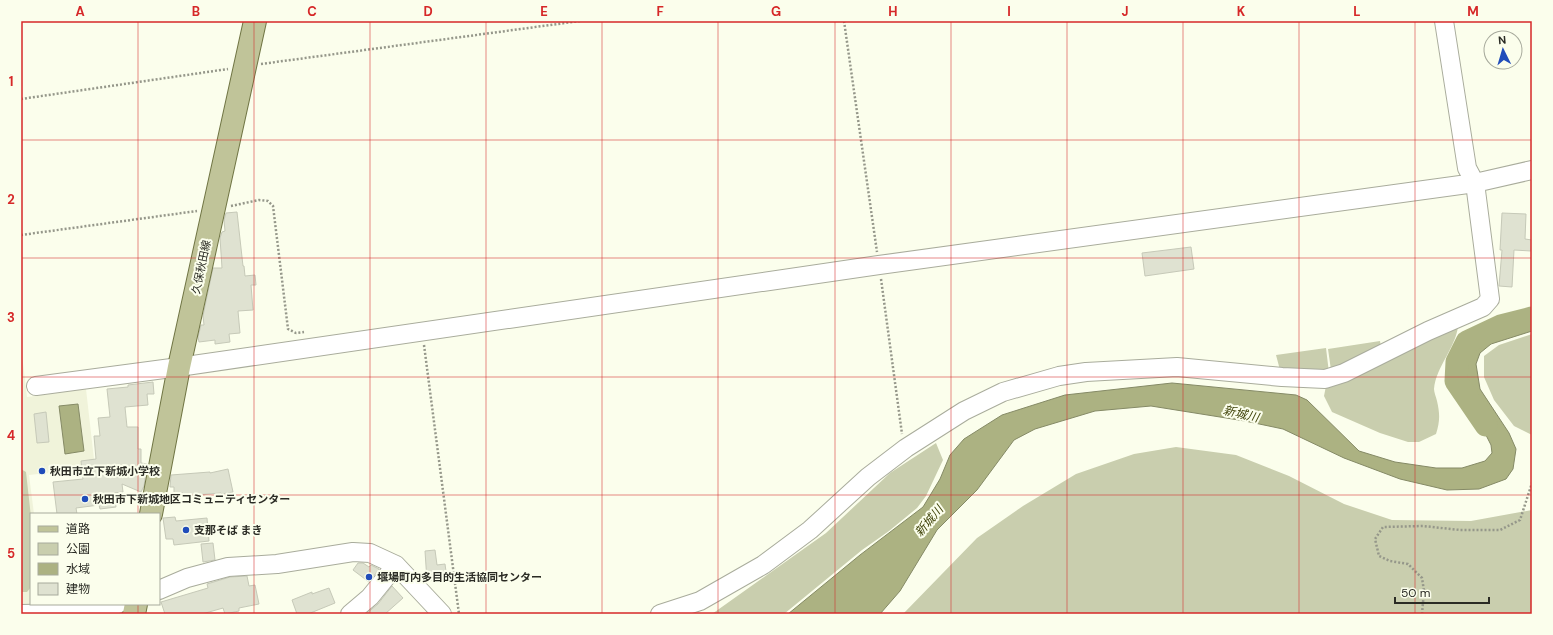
<svg xmlns="http://www.w3.org/2000/svg" width="1553" height="635" font-family="'DM Sans','Noto Sans JP',sans-serif">
  <style>
    .built { fill: #f0f3da }
    .green { fill: #c9ceae }
    .water { fill: #acb282; stroke: #858a66 }
    .lines { fill: none; stroke-linecap: round; stroke-linejoin: round }
    .river { stroke: #acb282; stroke-width: 23 }
    .building { fill: #dfe2d1; stroke: #c6c9b8 }
    .minor-casing { stroke: #a9ac9c; stroke-width: 20 }
    .major-casing { stroke: #707544; stroke-width: 24 }
    .path { stroke: #95978a; stroke-width: 2.5; stroke-dasharray: 2 2; stroke-linecap: butt }
    .minor { stroke: #fff; stroke-width: 18 }
    .major { stroke: #c0c499; stroke-width: 22 }
    .grid { fill: none; stroke: #d62828; stroke-width: 1; stroke-opacity: 0.55 }
    .poi-dot { fill: #204cba; stroke: #fbfeec; stroke-width: 1.5 }
    .labels { text-anchor: middle; dominant-baseline: central; stroke-width: 4; stroke-linejoin: round; paint-order: stroke }
    .street-label { font-size: 11px; fill: #2a2b24; stroke: #fbfeec }
    .poi-label { font-size: 11px; font-weight: bold; fill: #2a2b24; stroke: #fbfeec; text-anchor: start }
    .water-label { font-size: 12px; font-style: italic; fill: #40440a; stroke: #fbfeec }
    .neatline { fill: none; stroke: #d62828; stroke-width: 1.5 }
    .grid-label { font-size: 13px; text-anchor: middle; font-weight: bold; fill: #d62828 }
  </style>
  <rect width="100%" height="100%" fill="#fbfeec"/>
  <!-- built -->
  <path class="built" d="M21 346 27 397 86 389 95 468 29 475 34 514H31V604H21Z"/>
  <!-- green -->
  <path class="green" d="M1458 326C1456 347 1436 367 1434 389 1434 392 1436 397 1437 401 1440 414 1440 421 1436 434L1419 442H1408L1380 433 1332 412 1324 396 1326 386Z
    M1532 334V435L1514 426 1494 400 1484 377V356L1499 345Z
    M1380 341 1381 347 1331 370 1328 349Z
    M1326 348 1329 373 1280 370 1276 355Z
    M936 443 943 460 926 496 917 508 889 531 862 550 784 614H712L826 533 890 473Z
    M1176 447 1236 455 1289 476 1344 504 1392 520 1471 521 1532 510V614H903L977 538 1023 506 1076 474 1134 454Z
    M21 469 26 472 31 517V587L27 592H21Z"/>
  <!-- water -->
  <path class="water" d="M1532 314V331L1491 344 1480 353 1476 364 1480 389 1509 433 1516 449 1513 469 1506 479 1479 489 1447 490 1400 479 1344 458 1283 429 1245 421 1151 406 1095 411 1035 429 1014 440 977 490 937 530 900 591 880 614H788L860 555 923 507 940 479 950 455 964 439 1002 415 1065 395 1172 383 1296 395 1307 400 1359 451 1395 462 1436 468H1462L1485 461 1492 453 1491 445 1459 382 1456 359 1468 339 1499 323Z
    M78 404 84 451 65 454 59 406Z"/>
  <g class="lines">
    <!-- river -->
    <path class="river" d="M1486 425 1456 381 1457 362 1467 342 1501 326 1532 318"/>
  </g>
  <!-- building -->
  <path class="building" d="M237 212 243 266H244L245 276 255 275 256 285H251L253 310 238 311 240 333 229 334 230 342 215 344V340L199 342 198 337 201 325H204L203 316 213 268H222L220 238 222 232 225 231 224 220 226 213Z
    M1502 213 1526 214 1525 239 1532 240 1531 251 1514 250 1512 287 1499 286 1502 250H1500Z
    M1191 247 1194 269 1145 276 1142 253Z
    M153 382 154 394H147L148 405 125 407 127 427H138V449H141V463L147 464 144 486 141 492 122 484 123 492 114 493 116 507 100 509 99 505 76 508 77 514H57L53 482 83 479 81 461 96 459 94 436H100L98 418 110 417 107 389 128 387V385Z
    M46 412 49 442 37 443 34 414Z
    M228 469 233 492 222 494 221 493 183 496V493H174V487H170L171 475 210 472V473Z
    M175 517 176 521 207 518 209 541 174 545 173 539H166L163 518Z
    M213 543 215 560 203 562 201 544Z
    M435 550 437 565 445 564 447 579 427 581 425 551Z
    M358 563H363L369 567 371 565 379 569 369 582 353 570Z
    M247 576 249 586 255 585 259 604 239 608V611L225 614 223 608 202 614H165L161 602 208 588 207 584 230 577Z
    M392 586 403 598 385 614H366L378 604Z
    M329 588 335 603 308 614H297L292 600 312 592V594Z"/>
  <g class="lines">
    <defs>
      <path id="minor" d="M36 386 179 367 879 265 1475 183 1532 170
        M159 590 187 578 228 567 277 564 353 552 370 553 396 565 442 614
        M21 614 78 613 118 604
        M350 614 370 597 396 565
        M660 614 700 601 763 565 810 530 868 477 906 448 964 411 1003 392 1059 376 1086 372 1177 367 1282 377 1325 379 1344 373 1428 331 1483 307 1490 299 1475 183 1467 168 1444 21"/>
      <path id="major" d="M151 514 179 367 255 21
        M134 614 136 604"/>
    </defs>
    <!-- minor casing -->
    <use href="#minor" class="minor-casing"/>
    <!-- major casing -->
    <use href="#major" class="major-casing"/>
    <!-- path -->
    <path class="path" d="M844 21 877 252
      M261 64 580 21
      M21 99 228 69
      M231 206 259 200 268 201 273 206 288 329 296 333 304 332
      M21 235 197 211
      M881 279 902 434
      M424 345 459 614
      M1422 614 1424 591 1422 578 1408 564 1390 561 1379 556 1375 539 1383 527 1423 526 1460 530H1500L1520 520 1532 483"/>
    <!-- minor -->
    <use href="#minor" class="minor"/>
    <!-- major -->
    <use href="#major" class="major"/>
  </g>
  <!-- grid -->
  <path class="grid" d="M138 21V514M254 21V614M370 21V614M486 21V614M602 21V614M718 21V614M835 21V614M951 21V614M1067 21V614M1183 21V614M1299 21V614M1415 21V614M21 140H1532M21 258H1532M21 377H1532M21 495H1532M138 604V614"/>
  <!-- markers -->
  <g class="poi-dot">
    <circle cx="42" cy="471" r="4"/>
    <circle cx="85" cy="499" r="4"/>
    <circle cx="186" cy="530" r="4"/>
    <circle cx="369" cy="577" r="4"/>
  </g>
  <g class="labels">
    <!-- street labels -->
    <g class="street-label">
      <text transform="translate(201 267) rotate(-78)">久保秋田線</text>
    </g>
    <!-- poi labels -->
    <g class="poi-label">
      <text x="50" y="471">秋田市立下新城小学校</text>
      <text x="93" y="499">秋田市下新城地区コミュニティセンター</text>
      <text x="194" y="530">支那そば まき</text>
      <text x="377" y="577">堰場町内多目的生活協同センター</text>
    </g>
    <!-- water labels -->
    <g class="water-label">
      <text transform="translate(1241 414) rotate(13)">新城川</text>
      <text transform="translate(929 521) rotate(-50)">新城川</text>
    </g>
  </g>
  <!-- border -->
  <rect width="1553" height="635" fill="none" stroke="#fbfeec" stroke-width="44"/>
  <!-- legend -->
  <rect x="30" y="513" width="130" height="92" fill="#fbfeec" stroke="#a7aa9c"/>
  <rect x="38" y="526" width="20" height="6" fill="#c0c499" stroke="#a7aa9c"/>
  <text x="66" y="533" font-size="12" fill="#2a2b24">道路</text>
  <rect x="38" y="543" width="20" height="12" fill="#c9ceae" stroke="#a7aa9c"/>
  <text x="66" y="553" font-size="12" fill="#2a2b24">公園</text>
  <rect x="38" y="563" width="20" height="12" fill="#acb282" stroke="#a7aa9c"/>
  <text x="66" y="573" font-size="12" fill="#2a2b24">水域</text>
  <rect x="38" y="583" width="20" height="12" fill="#dfe2d1" stroke="#a7aa9c"/>
  <text x="66" y="593" font-size="12" fill="#2a2b24">建物</text>
  <!-- north arrow -->
  <g transform="translate(1503 50) rotate(355)"><circle r="19" fill="#fbfeec" stroke="#a7aa9c"/>
  <path d="M0-3L7 15L0 10L-7 15Z" fill="#204cba"/>
  <text y="-6" font-size="11" font-weight="bold" text-anchor="middle" fill="#2a2b24">N</text>
  </g>
  <!-- scale -->
  <path d="M1395 597v6h94v-6" fill="none" stroke="#2a2b24" stroke-width="2"/>
  <text x="1401" y="597" font-size="12" fill="#2a2b24" stroke="#fbfeec" stroke-width="3" paint-order="stroke">50 m</text>
  <rect x="22" y="22" width="1509" height="591" class="neatline"/>
  <g class="grid-label">
    <text x="80" y="16">A</text>
    <text x="196" y="16">B</text>
    <text x="312" y="16">C</text>
    <text x="428" y="16">D</text>
    <text x="544" y="16">E</text>
    <text x="660" y="16">F</text>
    <text x="776" y="16">G</text>
    <text x="893" y="16">H</text>
    <text x="1009" y="16">I</text>
    <text x="1125" y="16">J</text>
    <text x="1241" y="16">K</text>
    <text x="1357" y="16">L</text>
    <text x="1473" y="16">M</text>
    <text x="11" y="86">1</text>
    <text x="11" y="204">2</text>
    <text x="11" y="322">3</text>
    <text x="11" y="440">4</text>
    <text x="11" y="558">5</text>
  </g>
</svg>
